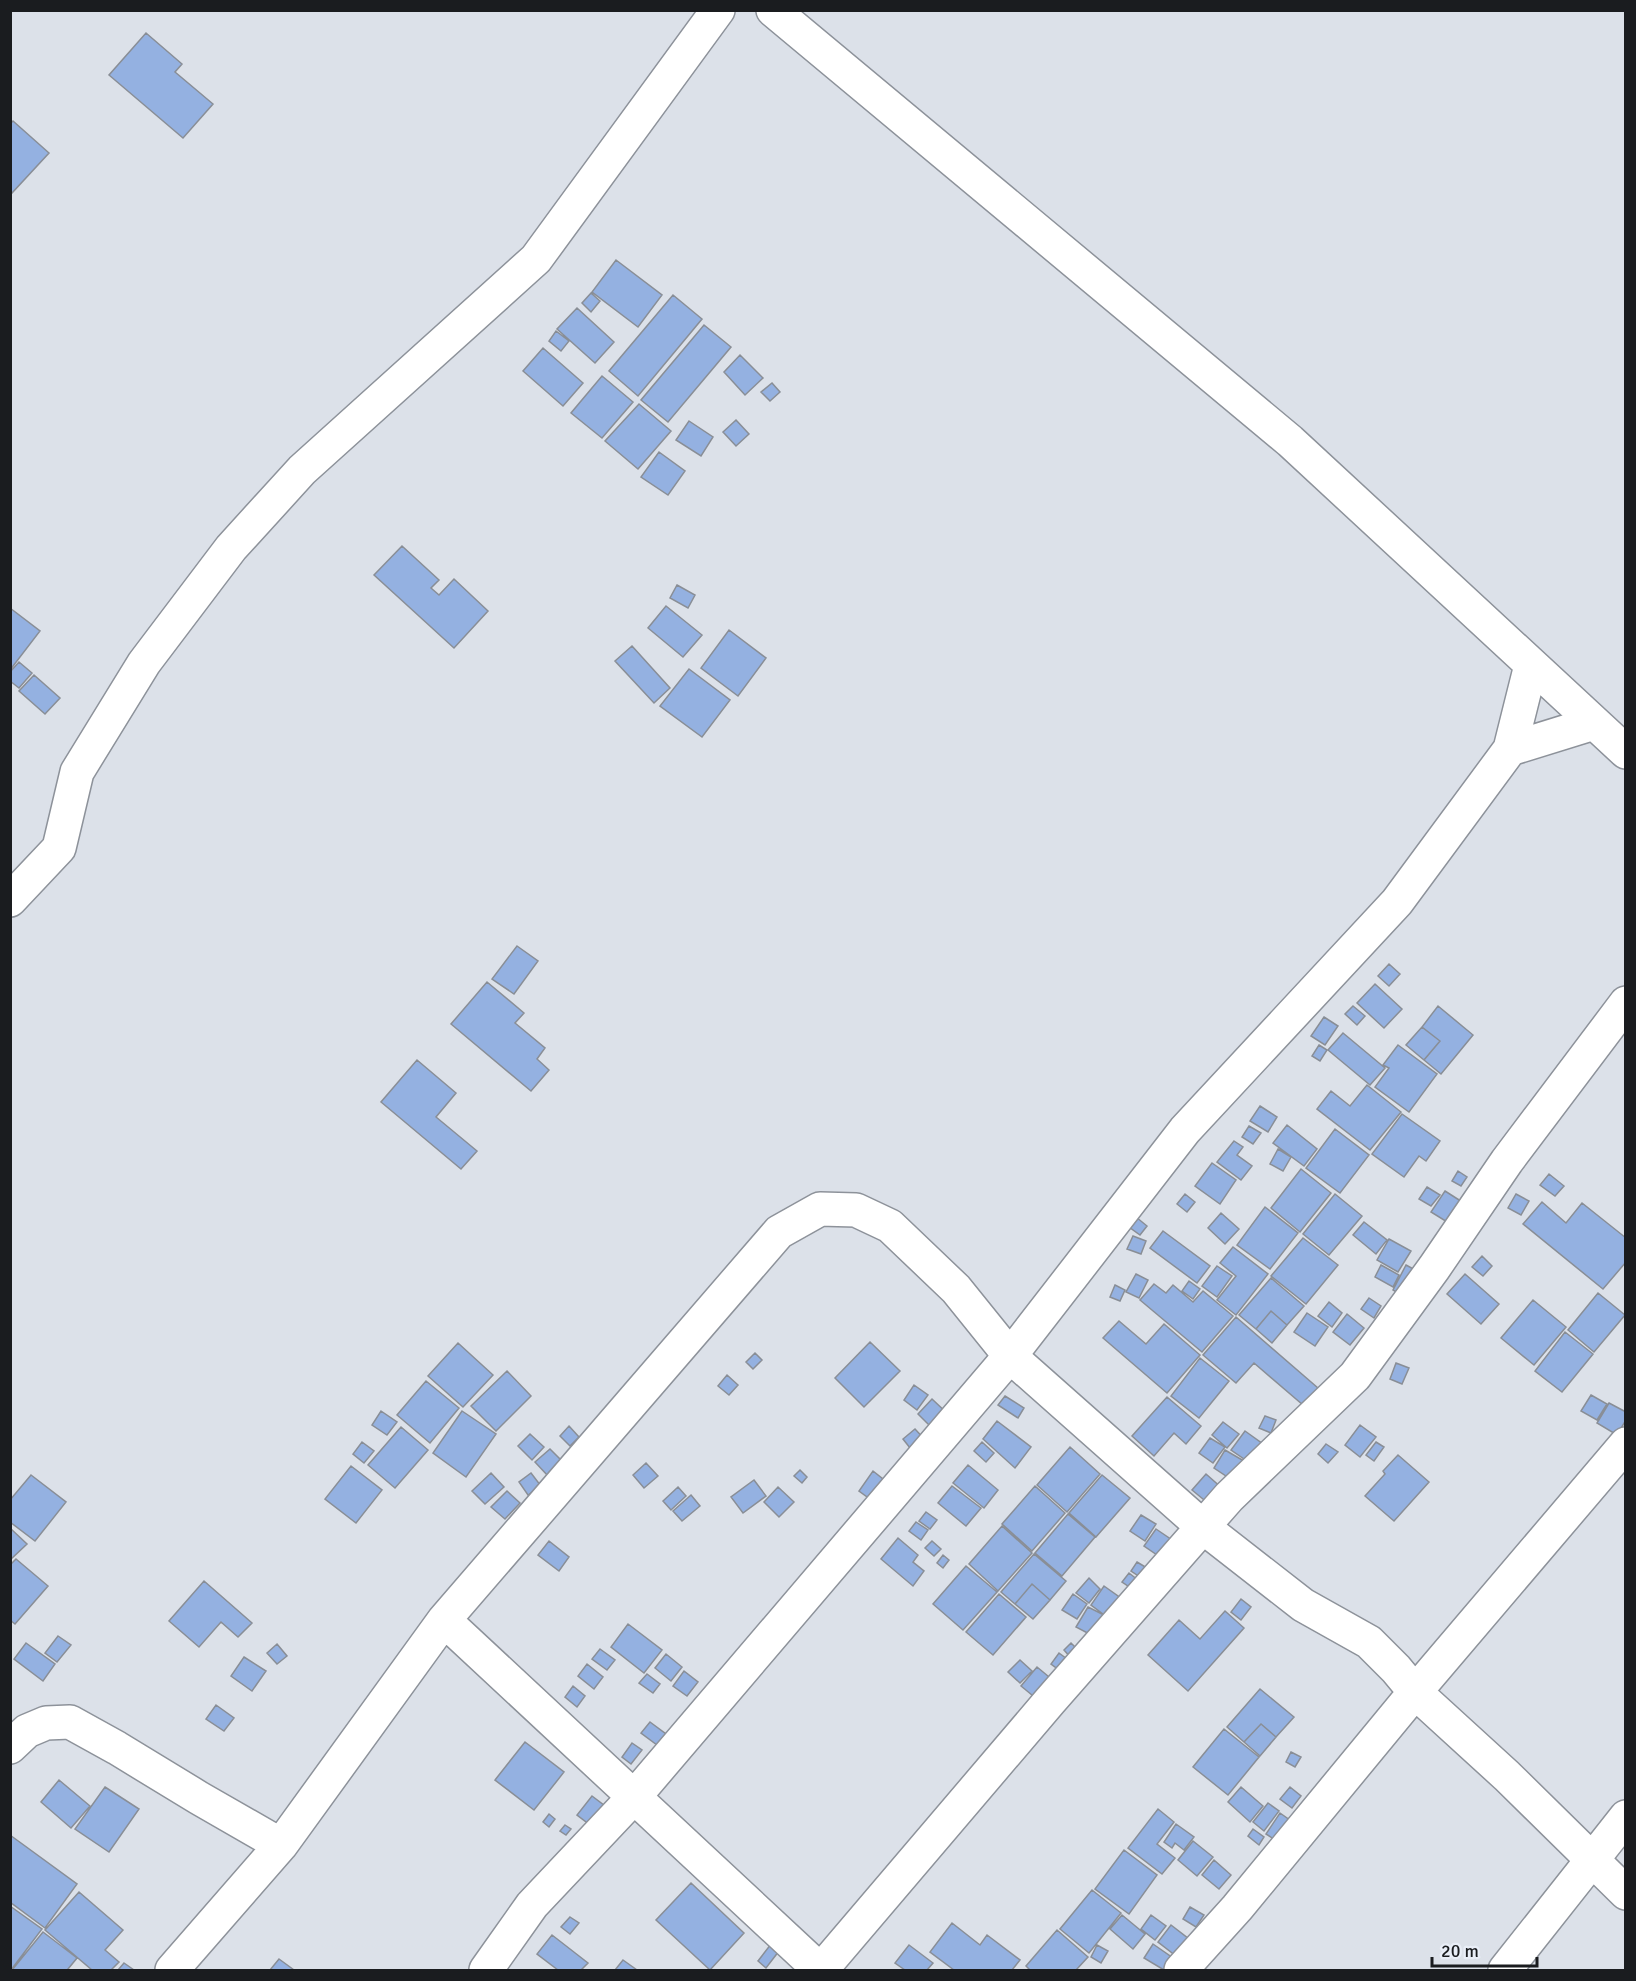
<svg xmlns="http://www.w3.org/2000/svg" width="1636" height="1981" font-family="Signika,sans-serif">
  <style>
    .building { fill: #94b1e1; stroke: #898e96; stroke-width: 1.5 }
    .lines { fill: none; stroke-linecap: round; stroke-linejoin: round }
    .minor-casing { stroke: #8d929a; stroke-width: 36 }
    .minor { stroke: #fff; stroke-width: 33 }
  </style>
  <rect width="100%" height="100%" fill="#dce1e9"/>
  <!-- building -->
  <path class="building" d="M146 33 182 64 175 72 213 104 183 138 109 75Z
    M13 121 49 153 11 194 10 124Z
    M616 260 662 295 638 327 592 292Z
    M591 293 600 301 591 312 582 303Z
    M673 295 702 319 638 396 609 371Z
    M577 308 614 342 595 363 557 329Z
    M704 325 731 347 668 422 641 400Z
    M556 331 569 341 561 351 549 341Z
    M543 348 583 383 563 406 523 371Z
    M740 355 763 378 745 395 724 372Z
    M602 376 633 402 602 438 571 413Z
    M772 383 780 392 770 401 761 392Z
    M639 404 671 431 638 469 605 441Z
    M736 420 749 434 736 446 723 432Z
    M689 421 713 437 701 456 676 440Z
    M659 452 685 471 668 495 641 477Z
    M402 546 439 580 431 588 439 595 454 579 488 611 454 648 374 575Z
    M677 585 695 595 688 608 670 598Z
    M666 606 702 635 683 657 648 628Z
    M10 608 40 631 10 670Z
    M729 630 766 658 738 696 701 668Z
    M632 646 670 688 654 703 615 661Z
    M19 662 32 673 19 688 10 681V672Z
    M689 669 730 700 702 737 660 706Z
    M34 675 60 698 45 714 19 691Z
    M517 946 538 961 514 994 492 979Z
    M1389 964 1400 974 1389 986 1378 976Z
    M487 982 524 1013 515 1023 545 1048 537 1059 549 1070 531 1091 451 1024Z
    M1375 984 1402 1009 1384 1028 1357 1003Z
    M1353 1006 1365 1016 1357 1025 1345 1014Z
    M1438 1006 1473 1035 1441 1074 1424 1060 1440 1041 1422 1027Z
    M1324 1017 1338 1026 1325 1045 1311 1036Z
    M1422 1027 1440 1041 1424 1060 1406 1045Z
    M1343 1033 1385 1068 1370 1085 1328 1050Z
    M1319 1045 1327 1050 1320 1061 1312 1056Z
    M1398 1045 1437 1074 1409 1112 1375 1087 1389 1068 1383 1065Z
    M417 1060 456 1093 436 1117 477 1151 461 1169 381 1102Z
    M1367 1085 1401 1112 1370 1150 1317 1109 1331 1091 1350 1106Z
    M1260 1106 1277 1117 1268 1132 1250 1121Z
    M1402 1114 1440 1141 1426 1161 1419 1156 1404 1177 1372 1154Z
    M1287 1125 1317 1149 1304 1166 1273 1143Z
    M1249 1126 1261 1133 1253 1144 1242 1137Z
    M1335 1129 1369 1155 1340 1193 1306 1168Z
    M1234 1141 1243 1147 1237 1155 1252 1166 1241 1180 1217 1162Z
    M1278 1149 1291 1157 1283 1171 1270 1164Z
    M1212 1163 1236 1180 1220 1204 1195 1186Z
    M1301 1169 1331 1193 1300 1232 1271 1208Z
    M1458 1171 1467 1177 1461 1186 1452 1181Z
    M1549 1174 1564 1186 1555 1196 1540 1185Z
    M1427 1187 1440 1195 1431 1206 1419 1199Z
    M1445 1191 1467 1205 1452 1225 1431 1212Z
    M1185 1194 1195 1202 1187 1212 1177 1204Z
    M1335 1194 1362 1216 1329 1255 1303 1234Z
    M1516 1194 1529 1201 1521 1215 1508 1208Z
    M1542 1202 1566 1223 1582 1203 1626 1238V1262L1603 1289 1523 1224Z
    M1265 1207 1298 1233 1270 1269 1237 1245Z
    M1221 1213 1239 1229 1225 1244 1208 1228Z
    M1136 1217 1147 1226 1140 1235 1129 1227Z
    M1364 1222 1387 1240 1376 1254 1353 1235Z
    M1163 1231 1210 1266 1197 1283 1150 1248Z
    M1133 1236 1146 1241 1141 1254 1127 1249Z
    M1303 1238 1338 1265 1306 1304 1271 1276Z
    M1389 1239 1411 1251 1398 1272 1377 1260Z
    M1233 1247 1268 1274 1236 1315 1217 1300 1236 1276 1220 1263Z
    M1482 1256 1492 1266 1483 1276 1472 1267Z
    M1381 1265 1399 1275 1393 1287 1375 1277Z
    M1406 1265 1419 1272 1406 1298 1393 1290Z
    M1217 1266 1232 1276 1217 1297 1202 1286Z
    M1136 1274 1148 1280 1139 1298 1126 1292Z
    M1465 1274 1499 1304 1481 1324 1447 1294Z
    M1271 1278 1304 1306 1287 1325 1271 1311 1256 1329 1239 1315Z
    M1189 1281 1200 1289 1193 1299 1182 1291Z
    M1154 1284 1166 1293 1173 1285 1193 1302 1203 1291 1233 1316 1202 1352 1140 1300Z
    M1115 1285 1125 1290 1120 1301 1110 1297Z
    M1598 1293 1625 1315 1594 1352 1568 1330Z
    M1369 1298 1381 1306 1374 1318 1361 1309Z
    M1533 1300 1566 1327 1534 1365 1501 1338Z
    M1329 1302 1342 1313 1332 1327 1318 1316Z
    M1271 1311 1287 1325 1272 1343 1256 1329Z
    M1307 1313 1328 1327 1315 1346 1294 1332Z
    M1347 1314 1364 1328 1350 1345 1333 1332Z
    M1236 1317 1318 1388 1303 1405 1254 1363 1236 1383 1203 1355Z
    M1119 1321 1146 1344 1164 1324 1200 1355 1167 1393 1103 1338Z
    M1565 1332 1593 1354 1562 1392 1535 1371Z
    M870 1342 900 1371 864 1407 835 1378Z
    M458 1343 493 1375 463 1407 428 1376Z
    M755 1353 762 1360 753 1369 746 1362Z
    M1200 1358 1229 1381 1199 1418 1171 1396Z
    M1396 1363 1409 1368 1402 1384 1390 1379Z
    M507 1371 531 1396 496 1431 471 1406Z
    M727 1375 738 1385 729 1395 718 1386Z
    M426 1381 459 1408 430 1443 397 1415Z
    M914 1385 928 1395 917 1410 904 1400Z
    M1591 1395 1607 1404 1597 1420 1581 1411Z
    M1005 1396 1024 1408 1018 1418 998 1405Z
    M1167 1397 1201 1426 1186 1444 1174 1433 1154 1456 1132 1436Z
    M932 1399 949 1415 935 1431 918 1414Z
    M1609 1403 1626 1412V1420L1617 1435 1597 1423Z
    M381 1411 397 1422 387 1435 372 1425Z
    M462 1411 496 1434 466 1477 433 1453Z
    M1265 1416 1276 1420 1271 1433 1259 1428Z
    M997 1421 1031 1447 1015 1468 983 1439Z
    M1223 1422 1239 1434 1227 1448 1212 1435Z
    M1360 1425 1376 1437 1360 1457 1345 1445Z
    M569 1426 579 1437 570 1446 560 1436Z
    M401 1427 428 1450 395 1488 368 1465Z
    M915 1429 927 1442 914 1453 903 1439Z
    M1245 1431 1263 1444 1250 1463 1231 1450Z
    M530 1434 544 1447 532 1460 518 1446Z
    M1210 1438 1225 1447 1213 1463 1199 1453Z
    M362 1442 374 1451 364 1463 353 1454Z
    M982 1442 994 1453 986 1462 974 1451Z
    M1376 1442 1384 1447 1374 1461 1366 1455Z
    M1326 1444 1338 1452 1328 1463 1318 1454Z
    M1070 1447 1100 1474 1067 1512 1037 1485Z
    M550 1449 563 1462 548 1476 535 1462Z
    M1225 1450 1244 1461 1232 1480 1214 1468Z
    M1398 1455 1429 1482 1394 1521 1365 1496 1385 1474 1383 1471Z
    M646 1463 658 1476 644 1488 633 1475Z
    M968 1465 998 1490 984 1508 953 1483Z
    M351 1466 382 1490 356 1523 325 1499Z
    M800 1470 807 1477 802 1483 794 1476Z
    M873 1471 888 1483 874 1502 859 1491Z
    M491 1473 504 1487 485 1504 472 1491Z
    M531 1473 541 1486 528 1495 519 1482Z
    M1206 1474 1223 1489 1209 1504 1192 1490Z
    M31 1475 66 1502 35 1541 10 1522V1500Z
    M1102 1475 1130 1498 1096 1537 1069 1513Z
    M754 1480 766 1496 743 1513 731 1497Z
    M952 1486 981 1508 966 1526 938 1503Z
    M1035 1486 1065 1513 1032 1551 1002 1524Z
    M678 1487 686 1496 671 1510 663 1501Z
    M778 1487 794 1502 779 1517 764 1502Z
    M507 1491 520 1503 505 1519 491 1507Z
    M691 1495 700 1506 682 1521 673 1511Z
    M926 1512 937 1520 930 1529 919 1521Z
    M1068 1514 1095 1537 1062 1576 1035 1553Z
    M1141 1515 1156 1524 1145 1541 1130 1531Z
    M916 1522 928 1530 921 1540 909 1531Z
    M1002 1526 1032 1553 998 1591 969 1564Z
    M10 1528 27 1544 10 1560Z
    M1156 1529 1175 1542 1163 1559 1144 1546Z
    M898 1538 918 1555 913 1562 924 1571 913 1586 881 1559Z
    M549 1541 569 1557 559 1571 538 1555Z
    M932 1541 941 1549 934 1556 925 1548Z
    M1034 1554 1066 1581 1050 1600 1032 1584 1015 1604 1001 1592Z
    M943 1555 949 1560 943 1568 937 1563Z
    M16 1559 48 1586 15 1624 10 1620V1565Z
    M1137 1562 1147 1568 1140 1577 1131 1571Z
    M966 1566 997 1592 963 1630 933 1604Z
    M1129 1573 1138 1580 1131 1588 1122 1582Z
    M1089 1578 1100 1589 1089 1603 1076 1593Z
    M204 1581 252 1623 238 1637 221 1622 199 1647 169 1621Z
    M1032 1584 1050 1600 1033 1619 1015 1604Z
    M1104 1586 1125 1601 1111 1620 1091 1605Z
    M999 1594 1026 1617 993 1655 966 1632Z
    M1073 1594 1087 1604 1077 1619 1062 1610Z
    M1241 1599 1251 1607 1241 1620 1231 1612Z
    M1088 1607 1106 1616 1095 1637 1076 1627Z
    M1225 1611 1244 1628 1188 1691 1148 1655 1179 1620 1200 1639Z
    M628 1624 662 1650 644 1673 611 1647Z
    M58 1636 71 1645 57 1662 45 1653Z
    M26 1643 55 1664 43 1681 14 1659Z
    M1071 1643 1079 1651 1071 1658 1064 1650Z
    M277 1644 287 1656 277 1664 267 1653Z
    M600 1649 615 1660 607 1670 592 1659Z
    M1059 1653 1071 1662 1063 1673 1051 1664Z
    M666 1654 682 1667 671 1681 655 1668Z
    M244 1657 266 1671 252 1691 231 1676Z
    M1020 1660 1032 1671 1020 1683 1008 1672Z
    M587 1664 603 1677 594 1689 578 1676Z
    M1037 1667 1054 1681 1038 1700 1021 1686Z
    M684 1671 698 1682 687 1696 673 1686Z
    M647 1674 660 1684 653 1693 639 1683Z
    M573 1686 585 1696 577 1707 565 1697Z
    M1260 1689 1294 1717 1276 1737 1261 1724 1244 1742 1227 1727Z
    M216 1705 234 1718 224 1731 206 1719Z
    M650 1722 666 1734 657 1745 641 1733Z
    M1261 1724 1276 1737 1260 1756 1244 1742Z
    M1224 1729 1259 1757 1228 1795 1193 1767Z
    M525 1742 564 1772 534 1810 495 1780Z
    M632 1743 642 1750 631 1764 622 1757Z
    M1291 1752 1301 1757 1295 1767 1286 1762Z
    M59 1780 90 1806 71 1828 41 1802Z
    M105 1787 139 1809 109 1852 75 1829Z
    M1241 1787 1263 1806 1250 1822 1228 1802Z
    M1290 1787 1301 1796 1292 1808 1280 1799Z
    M592 1796 609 1809 594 1828 577 1815Z
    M1268 1803 1279 1811 1264 1831 1253 1822Z
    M1158 1809 1174 1822 1157 1844 1175 1858 1162 1874 1128 1848Z
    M1280 1813 1294 1823 1280 1843 1266 1834Z
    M549 1814 555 1819 549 1827 543 1822Z
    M1176 1824 1194 1837 1184 1850 1175 1843 1172 1848 1164 1842Z
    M565 1825 571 1829 566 1835 560 1831Z
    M1253 1829 1264 1837 1259 1845 1248 1836Z
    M10 1835 77 1884 45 1928 10 1902Z
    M1193 1841 1213 1857 1197 1876 1178 1860Z
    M1124 1850 1157 1875 1129 1914 1095 1889Z
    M1214 1860 1231 1875 1219 1889 1202 1875Z
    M691 1883 744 1933 710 1970 656 1920Z
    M1092 1890 1121 1913 1089 1953 1060 1929Z
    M79 1892 123 1930 105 1950 119 1962 111 1970H92L45 1930Z
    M10 1906 42 1929 11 1970H10Z
    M1190 1907 1204 1915 1196 1927 1183 1919Z
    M1122 1915 1145 1934 1133 1949 1110 1929Z
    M1151 1915 1166 1926 1155 1940 1141 1929Z
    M570 1917 579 1923 570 1934 561 1927Z
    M952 1923 980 1945 987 1935 1020 1960 1012 1970H954L930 1952Z
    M1171 1925 1189 1939 1176 1956 1158 1942Z
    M1057 1930 1088 1957 1076 1970H1030L1026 1966Z
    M43 1932 77 1958 68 1969 69 1970H12Z
    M552 1935 588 1963 581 1970H558L537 1954Z
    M771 1944 779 1951 766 1968 758 1961Z
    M1153 1944 1173 1958 1164 1970 1144 1958Z
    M909 1945 933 1963 927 1970H905L895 1963Z
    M1097 1945 1108 1951 1101 1963 1091 1957Z
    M279 1959 294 1970H270Z
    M623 1960 637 1970H615Z
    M124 1963 134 1970H118Z"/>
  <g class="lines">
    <defs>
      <path id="minor" d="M773 10 1290 441 1626 752
        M1510 749 1594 723
        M10 900 59 848 77 772 144 663 231 548 302 470 536 259 718 10
        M444 1620 820 1970
        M10 1747 27 1731 46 1723 70 1722 117 1748 199 1798 281 1845
        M172 1970 281 1845 444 1620 779 1232 820 1209 856 1210 890 1226 956 1289 1010 1356 1203 1527 1303 1605 1369 1642 1396 1669 1415 1692 1507 1776 1626 1893
        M486 1970 532 1905 634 1797 1010 1356 1185 1130 1397 902 1510 749 1531 665
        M821 1970 1050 1701 1229 1497 1355 1376 1434 1268 1507 1161 1626 1003
        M1181 1970 1237 1908 1415 1692 1626 1444
        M1505 1970 1626 1817"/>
    </defs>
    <!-- minor casing -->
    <use href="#minor" class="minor-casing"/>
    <!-- minor -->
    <use href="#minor" class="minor"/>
  </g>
  <!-- border -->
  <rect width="1636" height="1981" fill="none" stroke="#1a1c1f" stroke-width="24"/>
  <!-- scale -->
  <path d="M1432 1957v9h105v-9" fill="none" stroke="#1a1c1f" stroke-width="3"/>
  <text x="1441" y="1957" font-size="18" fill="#1a1c1f" stroke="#e9eef7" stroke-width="4.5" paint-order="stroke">20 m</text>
</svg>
